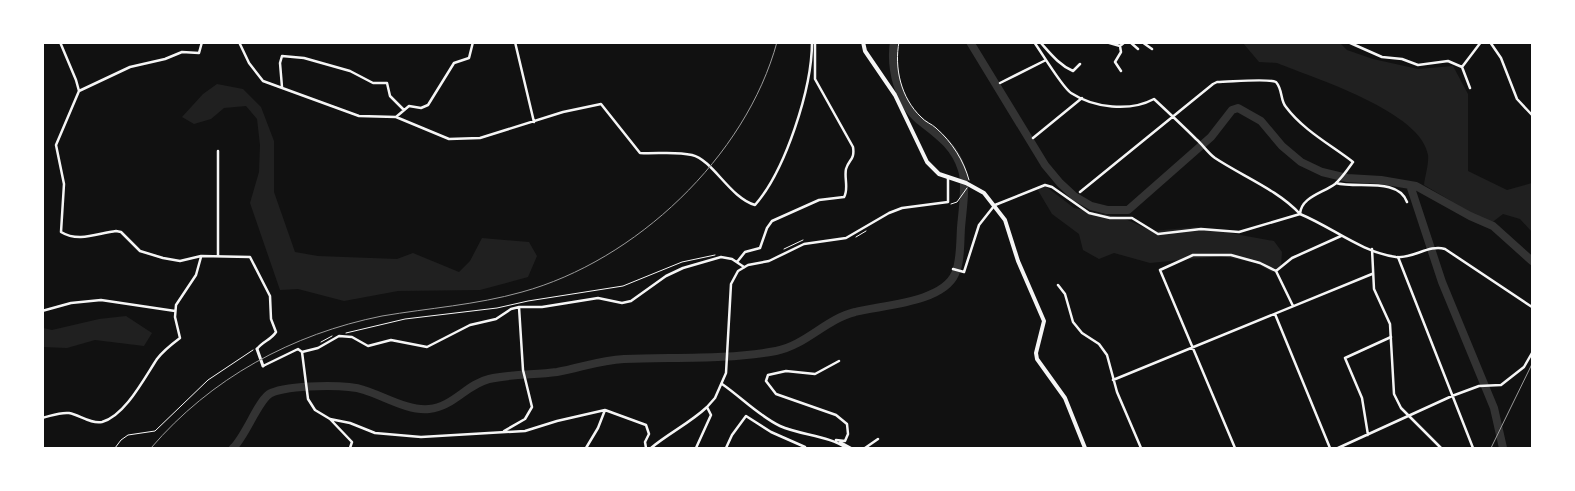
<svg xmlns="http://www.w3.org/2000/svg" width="1575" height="491" font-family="'Open Sans',sans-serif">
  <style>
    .green { fill: #202020 }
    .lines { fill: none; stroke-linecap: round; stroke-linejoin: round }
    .river { stroke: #333; stroke-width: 8 }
    .path { stroke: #f5f5f5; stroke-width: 1 }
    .minor { stroke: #f5f5f5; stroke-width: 2.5 }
    .tertiary { stroke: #f5f5f5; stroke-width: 2.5 }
    .secondary { stroke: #f5f5f5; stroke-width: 3 }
    .primary { stroke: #f5f5f5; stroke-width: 4 }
    .rail { stroke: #9a9a9a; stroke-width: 1 }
  </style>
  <rect width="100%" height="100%" fill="#111"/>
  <!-- green -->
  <path class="green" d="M1243 43H1340L1347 50 1373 59 1418 69 1453 66 1468 94V171L1507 190 1532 183V232L1520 219 1503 214 1490 224 1424 185C1425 176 1429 164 1428 155 1422 112 1314 78 1277 63L1259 62Z
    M217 84 243 89 261 107 274 141V192L295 252 318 256 397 259 413 253 459 272 470 261 482 238 529 242 537 256 528 277 480 290 398 291 344 301 298 289 280 290 250 203 259 172 260 145 257 119 246 106 224 108 211 119 194 124 182 117 203 94Z
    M1044 185 1074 208 1123 218 1152 231 1197 227 1274 241 1282 252 1281 266 1272 272 1256 263 1221 256 1150 263 1114 253 1099 259 1083 250 1079 234 1052 214 1036 187Z
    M126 316 152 333 144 346 95 340 67 348 43 347V328L52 330 99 319Z"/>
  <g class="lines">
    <!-- river -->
    <path class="river" d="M970 42 1045 165 1060 183 1074 196 1091 206 1107 210H1128L1211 137 1232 110 1238 108 1261 121 1282 146 1301 162 1322 172 1347 178 1381 180 1416 186 1470 216 1493 226 1532 261
      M1410 185 1442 282 1494 408 1503 448
      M233 448C246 436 259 398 271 393 289 385 346 384 364 390 384 396 407 411 429 409 453 407 467 384 489 379 511 374 535 375 557 372 580 368 600 360 624 359 674 357 726 360 776 351 806 345 826 319 855 312 881 305 942 303 955 274 961 261 960 242 961 228 962 213 967 184 962 170 955 146 937 134 919 120 898 103 890 67 894 42"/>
    <!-- path -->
    <path class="path" d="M899 42C894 68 901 98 921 117 925 122 932 124 936 128 952 142 964 161 969 180
      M951 204 957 202 967 188
      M856 237 866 231
      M784 249 803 240
      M346 333 405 319 497 308 528 301 623 286 682 262 715 255
      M321 342 332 336
      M115 448 121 440 128 435 155 431 208 380 253 350"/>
    <!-- minor -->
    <path class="minor" d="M60 42 76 80 79 91 56 145 64 184 61 232C79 243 98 233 116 231L121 232 140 251 163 258 180 261 201 256 250 257 270 296 271 319 276 332C271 340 263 341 257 349
      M239 42 249 63 263 81 359 116 396 117 449 139 480 138 563 112 601 104 640 153C657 154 675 151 692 155 713 160 730 198 755 205 785 171 812 89 812 42
      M515 42 534 122
      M1034 42C1042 53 1062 87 1071 93 1094 108 1130 112 1154 99 1168 112 1182 125 1196 139 1203 145 1208 153 1215 158 1242 176 1278 190 1300 214 1301 197 1323 193 1335 184 1342 178 1348 169 1353 162 1331 145 1303 130 1286 107 1280 100 1283 90 1276 82 1268 78 1230 82 1217 82L1213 84C1169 120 1124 156 1080 192
      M1040 42C1050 53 1059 65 1073 71L1080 64
      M1106 42 1120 46 1125 42
      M1130 42 1138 49
      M1142 42 1152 49
      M1348 42 1382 57 1402 59 1418 65 1448 61 1462 67 1481 42
      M1120 46 1121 52 1115 62 1121 71
      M1462 67 1470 88
      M1000 83 1046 60
      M282 87 280 63 282 56 304 58 350 71 373 83H387L390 96 404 110
      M79 91 130 67 165 59 182 52 199 53 202 42
      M396 117 409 106 421 108 428 105 454 63 469 58 473 42
      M1033 138 1082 98
      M1336 183C1357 189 1398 177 1407 202
      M218 256V151
      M1398 257 1473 448
      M737 262 745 252 760 248 767 228 772 221 819 200 844 197C849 189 844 178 846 169 849 159 855 160 853 147L815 79V42
      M953 269 964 272 979 225 994 206
      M1276 271 1292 258 1341 236
      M1058 285 1065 294 1073 322 1082 333 1099 344 1107 355 1117 392 1141 448
      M42 311 71 303 101 300 175 311
      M1275 314 1330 448
      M302 352 308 399 315 410 330 419 350 423 375 433 421 437 525 431 557 421 605 410 646 425 649 434 645 442 646 448
      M263 366 298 349 302 352 318 348 339 336 352 337 368 346 391 340 427 347 470 325 496 319 511 309 519 307H542L598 298 622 303 631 301 666 276 683 268 721 257 732 259 744 267
      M1113 380 1372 274
      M722 384C741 397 759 416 780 426 800 435 830 436 846 448
      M42 418C51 416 59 412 69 413 80 415 90 424 102 422 125 416 145 377 157 359 163 351 172 344 180 338L175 317 176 305 196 275 201 257
      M330 419 352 442 350 448
      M504 431 525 419 532 407 523 370 519 307
      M1368 435 1362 398 1345 358 1391 337
      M836 440 845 441 848 434 847 424 836 415 776 394 766 381 768 375 786 371 815 374 839 361
      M840 442 851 448
      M586 448 598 428 605 410
      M726 448 732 435 746 416 771 432 805 447 804 448
      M865 448 878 439
      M1235 448 1160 270 1193 255H1231L1260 263 1276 271 1293 306
      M1338 448 1452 396 1479 386 1501 385 1524 367 1532 353"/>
    <!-- tertiary -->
    <path class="tertiary" d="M1490 42 1501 58 1517 99 1532 115
      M995 205 1045 185 1052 187 1089 213 1110 218H1132L1158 234 1201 229 1239 232 1300 214C1332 227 1361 252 1396 257 1413 259 1429 244 1445 249L1532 307
      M1372 249 1374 289 1390 324 1394 394 1401 408 1441 448
      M651 448C669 433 690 423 707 407
      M696 448 711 415 707 407 715 398 726 373 731 284 738 271 748 265 769 261 804 244 846 238 889 213 902 208 948 202V178"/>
    <!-- secondary -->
    <path class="secondary" d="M257 349 263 366"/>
    <!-- primary -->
    <path class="primary" d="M863 42 865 51 895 95 927 162 939 174 966 183 984 193 1005 220 1018 261 1044 321 1036 353 1037 359 1065 398 1085 448"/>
    <!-- rail -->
    <path class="rail" d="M151 448C211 378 292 334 382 316 429 308 476 305 522 292 635 261 746 157 777 42
      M1491 448 1532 364"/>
  </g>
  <!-- border -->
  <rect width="1575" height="491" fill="none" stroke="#ffffff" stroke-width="88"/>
</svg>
